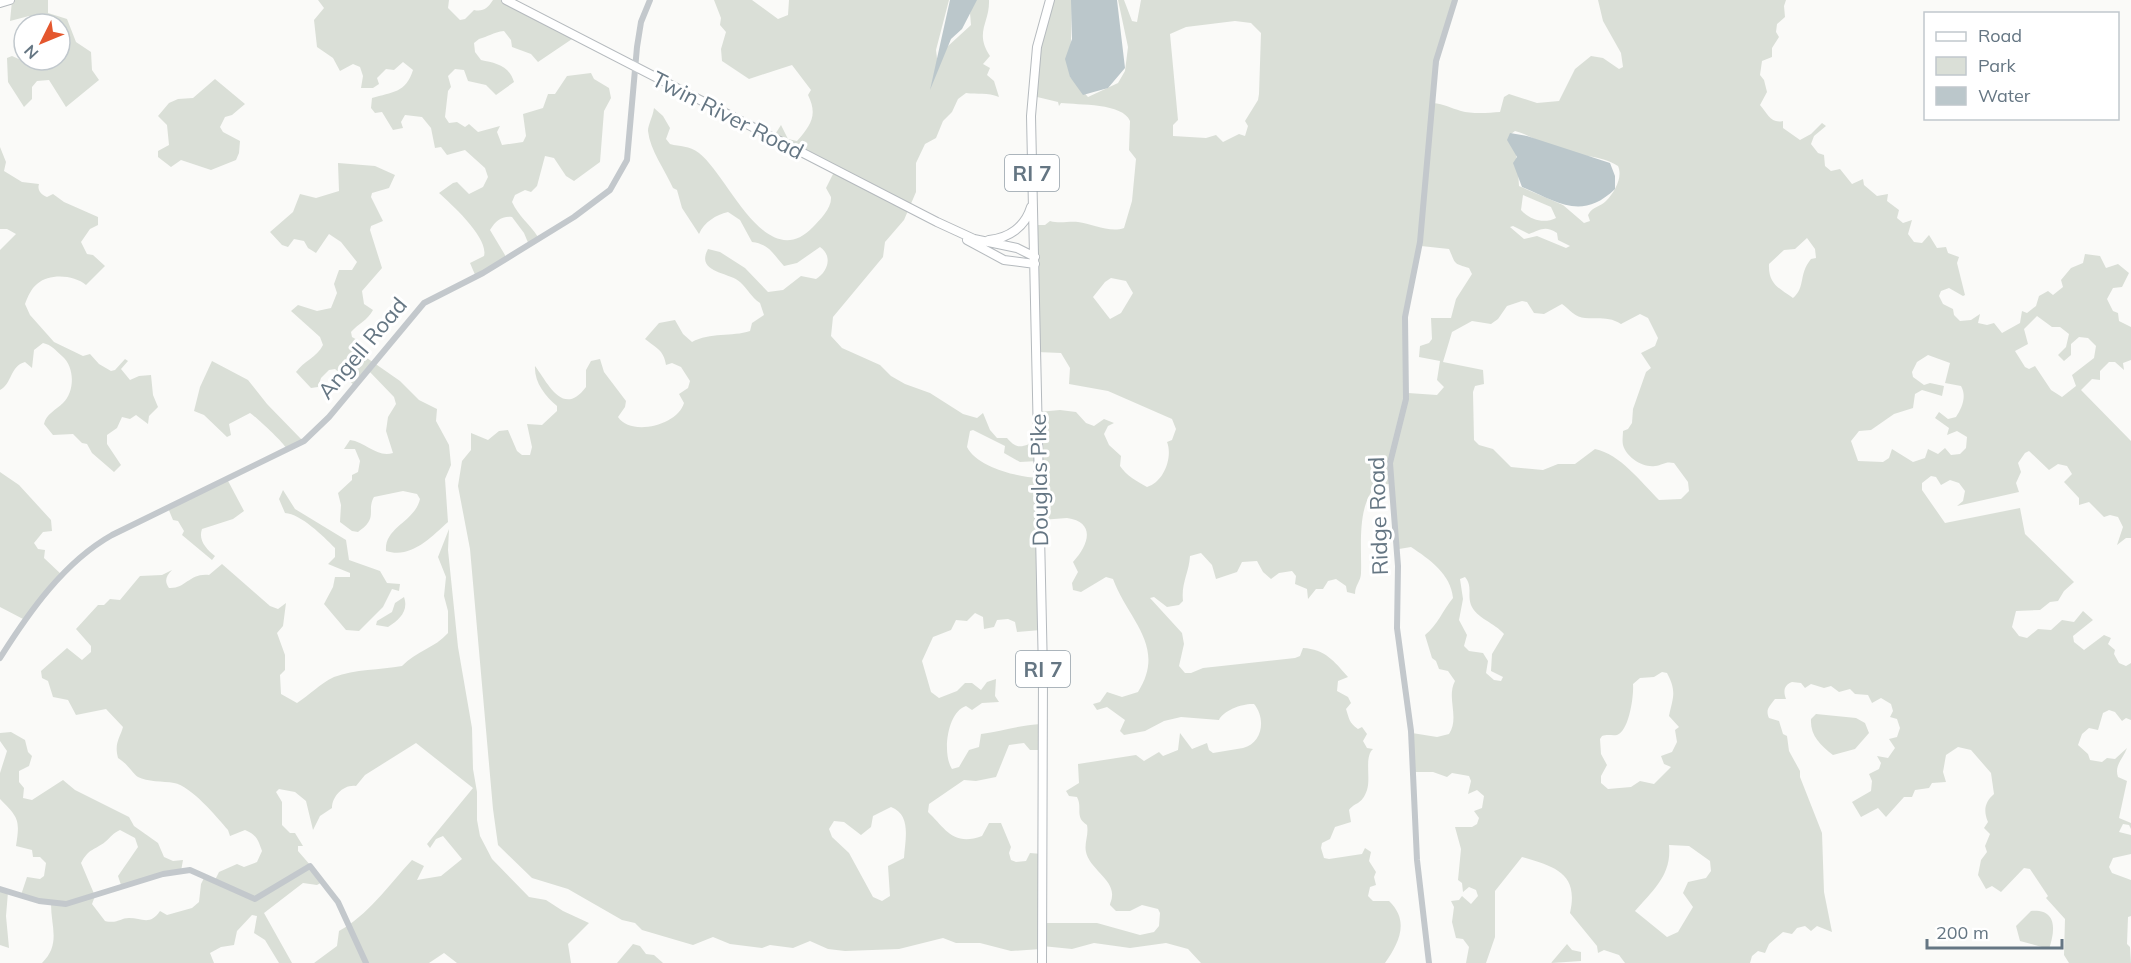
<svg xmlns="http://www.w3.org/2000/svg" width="2131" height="963" font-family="Mulish,sans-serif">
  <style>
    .green { fill: #dadfd7; fill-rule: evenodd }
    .water { fill: #bbc7cb }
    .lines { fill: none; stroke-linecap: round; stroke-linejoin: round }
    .primary-casing { stroke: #b5babe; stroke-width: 10 }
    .tertiary { stroke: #c3c8cc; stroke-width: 6 }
    .primary { stroke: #fff; stroke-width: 8 }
    .labels { text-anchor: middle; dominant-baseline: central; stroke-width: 6; stroke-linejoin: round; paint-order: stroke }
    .shield { fill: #fff; stroke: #939fa8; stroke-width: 1.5 }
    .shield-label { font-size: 21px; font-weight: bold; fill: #657683 }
    .street-label { font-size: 22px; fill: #657683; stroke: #fff }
  </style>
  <rect width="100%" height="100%" fill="#fafaf8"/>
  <!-- green -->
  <path class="green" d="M2 0H48V13L67 19 76 42 91 52 92 70 99 80 66 107 49 80 37 81 32 87V99L24 107 8 82 7 58 12 56 21 60H60V24H39L38 21 29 16 10 21 12 1Z
    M318 0H449L448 8 460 20 465 19 474 10C483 12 488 8 493 0H504L575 37 538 62 531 54 512 47 511 40 504 31C493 32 488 37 479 39L474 43 475 52 481 60C495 63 509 65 514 82L496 95 486 85 468 81 464 70 455 69 448 76 451 87 448 91 445 117 449 123 457 122 465 127 469 124 478 132 500 126 497 132 502 145 523 142 526 136 523 114 543 108 548 94H555L567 76 591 73 594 79 609 88 611 98 604 111 600 162 574 181 566 176 554 158 545 156 537 186 531 192 525 190 515 195 512 202C519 217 529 223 538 237L529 245 524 233 512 217C501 216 496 221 490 230L505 255V260L476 277 470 263 484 256C489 238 452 205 439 193L453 183 457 182 469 194 483 187 488 177 485 168 465 150 447 155 441 147 435 148 431 128 422 117 405 115 401 122 403 128 393 130 382 112 375 113 371 108 372 98C392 92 406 93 413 70L403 62 394 70 386 69 377 78 379 84 373 88H361L363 76 360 67 353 64 340 71 333 58 317 47 314 20 324 8Z
    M714 0H752L778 19 788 15 789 0H949L936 50 938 67 947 47 971 25 970 13 975 0H989C990 23 974 32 990 56L983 64 990 68 987 75 994 81 999 97C987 92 978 95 966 93L958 99 952 112 943 121 936 138 925 144 916 163V192L904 220 885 242 883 257 833 317 831 336 842 348 880 365 891 376 905 384 930 393 963 414 977 418 983 413 990 430 997 438H1007C1018 451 1023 446 1038 441V412L1060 410 1076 412 1086 423 1094 426 1104 419 1114 423 1108 426 1104 434 1109 445 1121 456 1120 466C1127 476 1136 481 1147 487 1164 482 1173 457 1167 442L1172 440 1176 429 1172 419 1108 391 1069 384 1070 368 1061 353 1037 352 1035 225H1045L1050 221C1060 224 1068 221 1078 222 1092 224 1110 233 1124 228L1132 201 1136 159 1129 150 1130 121C1123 103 1079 105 1061 103L1059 106 1058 102 1033 96 1034 73 1050 0H1072L1070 77 1088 97 1118 83 1125 71 1128 47 1118 0H1124L1132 21 1137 22 1141 0H1455L1442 38 1433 103C1444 104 1451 108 1461 111 1471 114 1488 113 1500 112L1504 97 1509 94 1537 103 1559 101 1575 69 1591 56 1603 58 1619 69 1623 67 1621 53 1603 21 1598 0H1786L1784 6 1785 17 1777 24 1776 32 1779 37 1772 48V57L1762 61 1760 75 1764 80 1767 92 1760 105C1767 113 1771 124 1783 121V128L1800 140 1811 134 1822 123 1826 126 1814 136 1811 144 1818 153 1824 155 1825 166 1831 171 1840 169 1852 184 1863 179 1864 185 1877 196 1888 194 1887 201 1899 210 1897 218 1903 223 1912 220 1908 234 1914 242 1922 243 1929 235 1937 248 1946 247 1948 253 1959 257 1957 263 1965 295 1963 296 1949 288 1941 291 1939 296 1943 304 1953 309 1954 315 1960 321 1971 320 1980 314 1978 323 1987 325 1994 323 2002 333 2020 323 2022 311 2027 313 2036 306 2039 296 2048 291 2053 295 2063 287 2061 280 2071 268 2083 263 2085 254 2100 256 2106 268 2118 264 2129 273 2122 287 2113 288 2107 299 2113 311 2118 313 2119 321 2131 327V360L2123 363 2124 370 2115 362H2109L2100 371V380L2092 379 2081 390 2131 441V538H2126L2117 545 2123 527 2118 517 2110 515 2104 517 2089 502 2079 505V498L2064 482 2072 474 2067 466 2058 464 2049 470 2029 451 2025 453 2018 463 2021 472 2016 483 2019 492 1957 506 1963 501 1965 491 1959 483 1950 480 1941 485 1936 477 1931 476 1922 483V490L1945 523 2020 508 2025 534 2074 582 2064 591 2058 601 2050 602 2040 610 2016 611 2012 627 2019 636 2027 638 2038 629 2051 630 2062 620 2074 622 2083 611 2093 620 2073 636 2074 642 2084 650 2104 635 2111 638 2108 644 2115 650 2114 654 2119 663 2126 666 2131 663V720L2126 718 2122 721 2115 712 2109 710 2103 713 2098 730 2089 728 2082 734 2078 745 2088 754 2090 760 2102 762 2107 758 2115 759 2127 748C2123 759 2114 765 2118 777L2127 781 2119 818 2131 823V829L2129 825 2123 824 2119 832 2131 835V854L2113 858 2109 867 2112 873 2131 880V916L2128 917 2127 944 2130 947 2131 963H2069L2064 955 2065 919 2046 898 2048 896 2030 869 2024 868 2001 892 1992 886 1986 889 1978 875 1981 860 1987 852 1985 846 1990 834 1984 828 1988 822C1983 810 1985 802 1994 794L1991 773 1971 750 1958 747 1946 755 1943 772 1946 782 1932 783 1929 788 1915 790 1912 797H1904L1886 817 1878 808 1861 817 1852 802 1871 791 1872 781 1869 774 1879 769 1881 763 1877 756 1888 758 1895 748 1889 739 1897 737 1900 728 1897 719 1890 717 1893 711 1891 704 1881 698 1872 703 1868 695 1855 694 1850 689 1839 692 1831 686 1824 688 1811 684 1805 688 1801 683 1792 682C1784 685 1783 691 1786 699H1775C1770 706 1765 709 1769 718L1779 721 1783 734 1787 736 1789 751 1800 771V777L1822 833 1824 892 1832 932 1817 926 1811 931 1805 926 1797 928 1792 934 1783 932 1769 944 1765 953 1758 951 1752 956 1750 963H1625L1619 955 1604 950 1598 953 1597 946 1570 913C1579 873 1555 867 1522 857L1495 891V937L1486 963H1466L1469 947 1463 939 1456 938 1452 922 1454 907 1451 901 1459 900 1462 896 1471 904 1478 896 1476 890 1469 887 1463 892 1462 883 1458 880 1461 849 1455 827H1472L1477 824 1479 818 1474 811 1482 808 1484 796 1477 790 1468 794 1471 781 1469 776 1452 773 1447 777 1433 772H1414L1412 733 1437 737 1449 734C1460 717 1446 698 1455 681L1448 671 1439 669 1436 661 1432 658 1425 635C1437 626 1443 610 1453 598 1451 574 1429 559 1411 547L1399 549 1391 484 1377 485C1356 506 1362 547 1361 573 1361 581 1355 585 1355 594L1347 592 1346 586 1336 579 1328 581 1323 589H1316L1308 599 1307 589 1295 584 1296 576 1292 571 1279 573 1271 579 1263 572 1257 561 1242 562 1237 572 1216 579 1212 565 1201 553 1190 556C1189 573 1181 583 1183 601L1179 605 1167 607 1154 597 1150 598 1182 633 1184 644 1179 666 1185 673H1191L1203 668 1295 658 1300 656 1303 648C1325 649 1334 661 1348 677L1338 681 1337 691 1348 697 1351 703 1346 709C1349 718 1349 723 1358 729L1362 727 1367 734 1363 741 1367 748 1373 749C1364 757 1371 778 1367 790 1362 805 1355 802 1349 810L1351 822 1335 827 1330 839 1322 843 1321 848 1324 858 1329 859 1362 854 1365 848 1371 852 1369 861 1376 872 1374 877 1376 885 1370 887 1368 896 1373 901H1389C1410 921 1399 943 1385 963H1201L1188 949 1166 943 1130 948 1094 943 1072 949 1042 946 1041 949 1011 951 980 943H956L943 938 899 949 845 951 828 949 810 941 793 948 770 945 762 948 730 944 713 937 693 945 642 930 635 923 622 920 568 889 532 878 498 845 493 809 470 549 458 486 462 461 471 450V433L488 440 499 431 508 430 517 451 522 455H530L532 447 527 424 542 425 557 411V406C545 396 534 382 535 366 548 383 563 418 586 387V370L591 361 600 359 604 372 626 401 625 407 618 417C631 437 678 425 684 403L679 394 688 388 690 381 681 367 672 363 666 365C664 350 656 348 645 339L659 323 675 320 683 334 692 342C710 332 732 337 750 331L752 323 764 315 760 303C751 297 748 289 740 282 729 272 695 273 708 249L720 252 745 268 768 292 783 290 801 276 816 279C828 272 833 256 820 247L797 263 784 266C773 254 769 244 752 242L740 220 728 212C716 215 704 222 699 234L682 208 677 190 673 188C665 170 650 150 648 131 648 125 653 116 654 108L663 116 670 128 666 139 670 144C680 147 689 145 699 153 728 175 766 276 813 227 820 220 832 208 831 197L826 188 835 170 774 136 781 125 788 139 797 141C811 125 818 115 808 95L811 90 792 65 749 79 722 61 721 49 726 32 720 25 721 18ZM1235 21 1251 23 1261 33 1259 94 1258 100 1245 121 1248 126 1245 136 1239 134 1223 142 1216 135 1206 138 1173 136V125L1178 120 1170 34 1186 27ZM1515 131C1531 135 1543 145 1558 150 1577 157 1600 154 1618 166 1623 177 1615 192 1606 201 1600 207 1593 206 1588 215L1590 221 1584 223 1563 205 1519 186C1518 167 1517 152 1511 134ZM1523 195 1551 207 1556 218C1544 224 1530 220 1521 210ZM1513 226 1529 234C1540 230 1545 225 1557 233L1558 240 1570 246 1566 248 1537 236 1524 239 1510 227ZM1807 238 1815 249 1816 258 1811 259C1798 275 1806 287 1793 298 1779 288 1768 284 1769 264L1784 250 1795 249ZM1421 246 1449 249C1456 264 1452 263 1469 268L1472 274 1456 299 1451 318H1431L1432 339 1429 343 1420 346 1419 357 1440 361 1437 380 1444 387 1437 395 1408 393 1406 334 1409 297ZM1111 278 1126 281 1133 293 1121 313 1110 319 1093 297 1105 282ZM1522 301 1527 302 1534 313 1544 314 1562 304C1569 309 1576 318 1585 318 1597 319 1609 316 1621 324L1640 314 1648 318 1658 338 1655 346 1641 353 1651 368 1646 372 1633 409 1632 423 1628 429 1623 431C1623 435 1622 441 1623 445 1626 457 1643 468 1655 466 1663 465 1665 461 1674 463L1688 482 1689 491 1681 499 1659 500C1641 482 1620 454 1595 449L1575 464H1558L1543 470 1511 467 1493 449 1479 445 1474 440 1473 392 1475 386 1484 384 1483 370 1443 362 1452 332 1472 321 1491 324 1498 319 1507 306ZM2037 316 2052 327H2060L2069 334 2066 347 2058 355 2064 361 2071 355V344L2079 337 2088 338 2096 346 2094 358 2072 375 2076 386 2062 397 2051 390 2035 366 2029 369 2025 367 2015 351 2028 344 2024 329ZM1928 355 1950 363 1945 383 1961 386C1967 396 1962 408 1956 417L1948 419 1939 412 1935 418 1949 428 1947 435 1957 431 1967 437 1966 448 1960 454 1951 455 1945 448 1938 454 1928 449 1925 458 1913 462 1892 449 1889 458 1883 462 1858 461 1851 441 1859 431 1871 430 1894 414 1913 408 1915 394 1922 390 1942 396 1944 386 1930 383 1924 385 1913 377 1912 372 1917 362ZM973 430 1005 446 1004 453 1020 462 1038 461V478C1017 477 977 467 967 447L970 431ZM1067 518C1096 522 1089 545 1073 562L1078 572 1072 583 1073 590 1081 592 1106 577 1113 579C1128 620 1167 646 1138 692L1122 697 1107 692 1100 702 1093 704 1097 710 1107 707 1125 720 1120 731 1124 735 1145 731 1164 721 1181 717 1219 720C1223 710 1244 703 1254 704 1266 718 1263 743 1243 748 1233 750 1223 751 1213 753L1209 750 1207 743 1192 749 1180 733 1178 750 1163 756 1159 752 1144 761 1136 755 1078 764 1079 783 1066 791 1069 796 1077 797C1083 808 1074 817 1087 825 1089 835 1084 843 1086 852 1089 868 1114 880 1112 896 1112 900 1110 902 1110 905L1116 911H1130L1142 905 1158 909 1160 913 1159 926 1154 932 1140 935 1097 923H1042V854L1030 853 1026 861 1016 862 1011 860 1009 853 1011 847 1001 823H989L982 836C953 847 945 828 928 812L929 804 964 780 976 781 996 777 1009 745 1024 743 1030 750H1041L1042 724C1019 725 1003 731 981 734L979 747 969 750 959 767 952 769C942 754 947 712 966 706L972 710 982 703 999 702 995 696 996 679 987 682 981 690 972 683H965L957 691 939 698 931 692 922 661 933 637 951 630 956 620 967 621 975 613 983 617 984 629 994 627 997 620 1008 619 1015 622 1017 632 1041 630V520ZM1465 577C1473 587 1467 594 1471 605 1476 618 1495 623 1504 634L1492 654 1491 671 1503 677 1501 681 1494 680 1486 673 1488 661 1483 653 1469 651 1464 646 1467 635 1459 620 1463 599 1460 579ZM1662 672 1667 673C1677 692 1673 697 1669 716L1679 727 1675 730 1677 742 1672 752 1661 756 1664 764 1671 767 1654 784 1640 781 1631 787 1608 789 1601 783V776L1607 765 1601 754 1600 739 1602 736C1608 734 1612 736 1617 735 1629 731 1634 696 1633 684L1640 678 1654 677ZM891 807C912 815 905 840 904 858L888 866 890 896 882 901 873 897 849 853 832 837 829 829 834 821 844 822 861 835 871 827 873 816ZM1669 845 1689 846 1710 861 1711 871 1706 878 1688 882 1683 893 1693 907 1678 932 1667 937 1635 911C1653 890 1672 875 1669 845Z
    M215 79 245 104 232 115 225 117 220 127 223 132 240 141 239 153 236 160 211 170 181 160 171 167 158 157V151L169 145 167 125 158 116 169 103 178 99 193 98Z
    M0 147 6 162 4 171 22 182 39 184C37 190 41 195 47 197L53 194 64 202 98 217V225L90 229 81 242 87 254 93 255 105 266 86 285C74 275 50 273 37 284 31 289 28 296 25 304L30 315 54 342 83 356 90 354 99 364 111 371 115 370 125 359 128 361 121 369 130 380 139 376 151 375 153 395 158 407 149 416 148 424 136 415 130 419 122 417 117 428 107 435V444L121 465 114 472 92 453 87 444 82 443 73 434 53 435 44 424C46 414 56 410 63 403 75 391 75 367 62 356 55 350 52 345 43 343L34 350 32 368 25 362C10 366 12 384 0 390V250L16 234 7 229H0Z
    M338 163 375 166 395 175 389 188 372 193 371 197 383 221 371 226 370 230 382 268 362 291 364 304 373 310C367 321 359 323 351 332L352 337 359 341 357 351 400 381 419 400 437 409 436 421 449 445 451 465 445 479 448 522C430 538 411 559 386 551 384 527 415 522 420 499L417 494 403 491 374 497C366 511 379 518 358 532L352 531 340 522 341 505 338 493 352 480V475L358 472 360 461 355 449H344L350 440C366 442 377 458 393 453L386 431 388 417 396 404 394 397 368 370 354 385 335 369 329 370 321 378 318 387 311 388 296 372C304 361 317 357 323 345L320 337 291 311 298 305 317 311 331 308 337 293 334 284 339 270H352L357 262 341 242 329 234 316 253 308 248 304 241 294 239 288 247 282 245 270 232 293 212 300 194 316 198 339 191Z
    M212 361 248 380 267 404 302 440 286 448C283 442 256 417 250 413L229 424 231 435 227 437 204 415 194 411 200 387Z
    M0 472 19 485 51 520 52 531 43 532 34 543 38 549 45 550 44 558 62 575 25 620 0 607Z
    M227 479 244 511 233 519 202 529C198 540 206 549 215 556L212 560 182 535 184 531 178 521 173 520 168 508Z
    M283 490 295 509 346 540 349 560 380 571 387 583 400 584 399 591 392 589 383 607 359 631 346 630 324 604 333 587 335 577H350V573L328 564 335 557V548C323 536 301 514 285 513L279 499Z
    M449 529 448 550 458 647 472 728 473 769 477 792V820L480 836 492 859 529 897 546 900 563 911 589 923 568 944 571 963H457L444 953 429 963H314L337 946 339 931C367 916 389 885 412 860L424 866 417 880 441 876 462 859 443 836 436 839 430 848 427 844 473 788 416 743 365 775 356 786C344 784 332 796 332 808L320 816 313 830 306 801 295 792 279 789 276 792 282 802V825L290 833H295L303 846H298V851L324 881 317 885 303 883 264 913 292 963H279L265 940 254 933 257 916 252 915 237 931 234 945 221 947 210 953 214 963H42C61 944 51 927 51 904L21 895 27 877 40 879 44 876 46 863 40 857H33L32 850 16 846C20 820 19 818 0 799V773L7 751 0 741V733L11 732 25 740 28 752 32 756 29 766 19 771V782L24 788 23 798 32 800 63 780 75 790 129 817 134 826 158 843 164 857 173 861 183 860 181 871 122 888 118 876 138 847 135 838 120 830C113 833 111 837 105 842 95 850 89 848 81 863L95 896 92 904 105 921C118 924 120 918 129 918 142 918 150 926 160 911L167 915 192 908 199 902 201 884 205 876 215 880 219 872 237 864 244 867 257 862 262 851C258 840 257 835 245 830L230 836 228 830C216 816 191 786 174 783 163 781 147 782 138 777 132 773 128 764 118 758 114 743 120 738 123 727L106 709 76 715 68 700 53 697 48 681 42 678 41 671 67 648 82 660 91 652V646L76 629 98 605H104L110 599 120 600 140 576 162 575 172 570C166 576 164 581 169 588 186 589 189 573 209 575L222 564 270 606 278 609 286 603 283 626 277 633 285 655V670L280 675 281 694 297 703C310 695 319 684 334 677 355 669 380 670 402 666 416 651 435 648 448 633V611L444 596 446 577 438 557Z
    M404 597C409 611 399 620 388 627L376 625 377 621 392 612 395 603Z
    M1816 714 1856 718 1865 723 1869 733 1855 749 1833 755C1820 745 1810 735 1811 719Z
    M0 889 8 892 6 916 9 948 0 945Z
    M2031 911C2058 909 2055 931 2049 949L2020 941 2016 926Z
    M633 944 640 946 646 954 654 955 663 963H617Z
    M1567 944 1572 950 1581 952V961L1551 963Z"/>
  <!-- water -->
  <path class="water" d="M950 0H977L962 29 951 39 930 90Z
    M1071 0H1117L1125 68 1108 88 1083 95 1070 77 1065 59 1072 39Z
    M1510 133 1527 136 1610 163 1615 176V189C1582 221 1557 202 1522 187L1513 163 1517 157 1507 140Z"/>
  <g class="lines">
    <defs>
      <path id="primary" d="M506 0 937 222 974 239 1017 248 1035 257
        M0 3 10 0
        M967 240 1004 260 1035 264
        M989 240C1009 238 1025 227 1031 207
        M1042 963 1043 673 1031 116 1037 47 1050 0"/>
    </defs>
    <!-- primary casing -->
    <use href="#primary" class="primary-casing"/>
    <!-- tertiary -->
    <path class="tertiary" d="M0 658C29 612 64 562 112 535L304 441 329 417 424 303 483 273 574 217 610 190 627 160 637 47 641 22 650 0
      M0 889 39 901 66 904 163 874 190 870 255 899 310 866 338 902 366 963
      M1429 963 1417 860 1411 731 1397 628 1398 566 1390 463 1406 399 1405 317 1420 242 1436 61 1455 0"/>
    <!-- primary -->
    <use href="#primary" class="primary"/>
  </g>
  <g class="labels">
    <!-- shield labels -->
    <g class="shield">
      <rect x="1005" y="155" width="54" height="36" rx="4.5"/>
      <rect x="1016" y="651" width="54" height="36" rx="4.5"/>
    </g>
    <g class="shield-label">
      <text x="1032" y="173">RI 7</text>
      <text x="1043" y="669">RI 7</text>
    </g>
    <!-- street labels -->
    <g class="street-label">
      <text transform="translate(728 115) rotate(27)">Twin River Road</text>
      <text transform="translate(362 348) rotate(-50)">Angell Road</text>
      <text transform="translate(1039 480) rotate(-91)">Douglas Pike</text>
      <text transform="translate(1378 516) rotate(-92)">Ridge Road</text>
    </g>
  </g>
  <!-- legend -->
  <rect x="1924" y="12" width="195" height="108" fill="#ffffff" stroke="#c1c8cd" stroke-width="1.5"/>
  <rect x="1936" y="32" width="30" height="9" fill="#ffffff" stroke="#c1c8cd" stroke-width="1.5"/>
  <text x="1978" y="42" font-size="18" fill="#657683">Road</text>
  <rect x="1936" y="57" width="30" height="18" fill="#dadfd7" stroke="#c1c8cd" stroke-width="1.5"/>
  <text x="1978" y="72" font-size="18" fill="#657683">Park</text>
  <rect x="1936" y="87" width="30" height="18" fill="#bbc7cb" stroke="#c1c8cd" stroke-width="1.5"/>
  <text x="1978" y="102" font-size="18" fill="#657683">Water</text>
  <!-- north arrow -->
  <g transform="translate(42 42) rotate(227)"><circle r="28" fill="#ffffff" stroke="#c1c8cd" stroke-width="1.5"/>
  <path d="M0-4.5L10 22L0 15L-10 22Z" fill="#e4572e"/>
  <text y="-9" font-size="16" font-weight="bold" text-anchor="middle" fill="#657683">N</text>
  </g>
  <!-- scale -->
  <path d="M1927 939v9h135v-9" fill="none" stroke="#657683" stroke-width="3"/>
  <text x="1936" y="939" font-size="18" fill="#657683" stroke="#ffffff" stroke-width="4.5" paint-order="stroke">200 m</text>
</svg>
